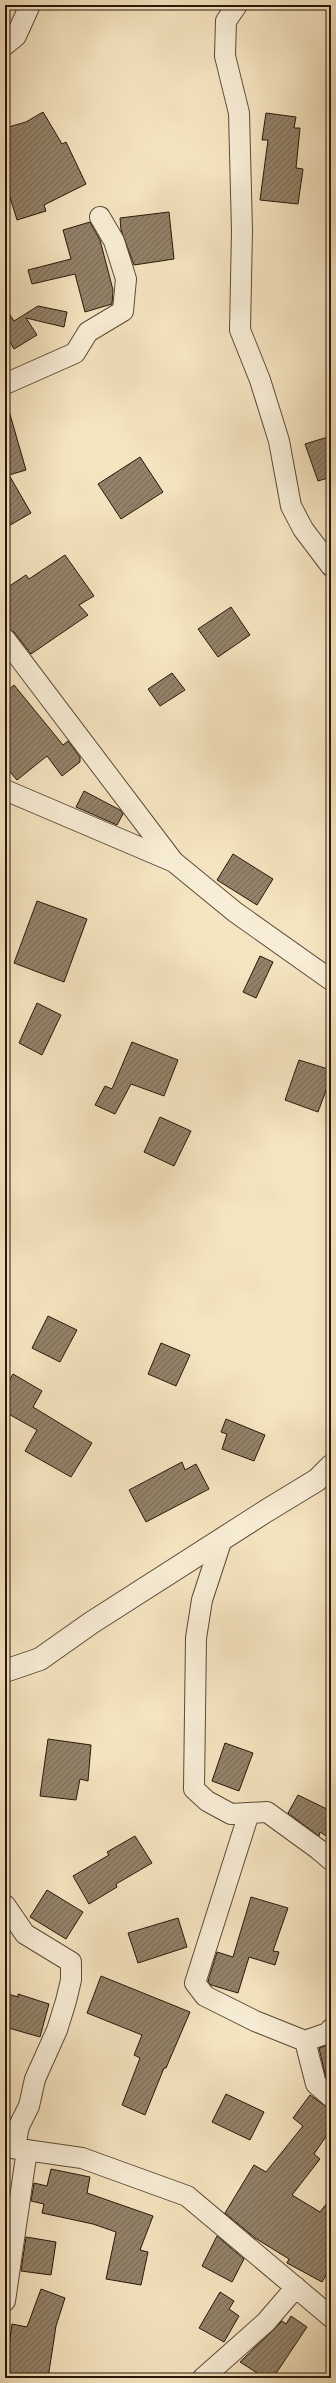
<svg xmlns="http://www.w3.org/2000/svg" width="336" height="2383" font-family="'Old Standard TT',serif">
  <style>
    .building { fill: url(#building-hatch); stroke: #28170a }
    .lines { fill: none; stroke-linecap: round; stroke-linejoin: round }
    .minor-casing { stroke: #5b4a38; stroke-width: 22 }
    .tertiary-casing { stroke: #5b4a38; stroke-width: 24 }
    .minor { stroke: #f8edd6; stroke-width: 20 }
    .tertiary { stroke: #f8edd6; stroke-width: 22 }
  </style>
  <defs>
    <pattern id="building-hatch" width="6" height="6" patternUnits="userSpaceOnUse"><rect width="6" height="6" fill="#938269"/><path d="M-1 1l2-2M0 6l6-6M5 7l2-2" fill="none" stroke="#786955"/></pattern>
  </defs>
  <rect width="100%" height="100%" fill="#f5e4c0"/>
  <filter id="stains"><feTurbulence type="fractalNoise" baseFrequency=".005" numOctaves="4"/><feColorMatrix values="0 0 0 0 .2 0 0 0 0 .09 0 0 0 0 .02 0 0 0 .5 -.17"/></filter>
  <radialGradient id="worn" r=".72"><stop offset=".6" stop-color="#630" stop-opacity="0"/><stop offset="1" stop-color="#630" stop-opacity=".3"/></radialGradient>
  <!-- building -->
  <path class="building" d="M43 112 62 144 66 142 86 184 44 205 46 211 17 220 5 181V128L26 122Z
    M266 113 296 117 294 128H300L296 168 303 169 298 204 260 200 268 140H262Z
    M169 212 174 259 134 265 121 230 120 218Z
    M90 222 100 240 113 290 112 304 85 312 75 274 32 284 28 270 71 259 63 230Z
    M38 306 67 312 64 327 26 318 37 335 14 349 5 334V307L14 321Z
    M9 411 26 470 9 475 31 513 5 528V412Z
    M331 436V477L318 481 305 444Z
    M140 457 163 492 121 519 98 484Z
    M65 555 94 596 79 605 88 615 31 654 14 632 5 628V589L26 575 29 579Z
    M231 607 250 635 218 657 198 629Z
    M172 673 185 690 160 706 148 689Z
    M14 685 63 745 68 741 80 757V762L62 776 47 756 17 780 5 766V693Z
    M84 791 120 810 123 814 117 825 76 807Z
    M233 854 273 879 257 905 217 880Z
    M37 901 87 919 64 982 14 963Z
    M260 956 273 962 256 998 243 992Z
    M37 1003 61 1015 42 1055 19 1043Z
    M132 1042 178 1060 164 1096 131 1084 115 1114 95 1105 105 1086 112 1089Z
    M299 1060 331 1070V1077L318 1112 285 1100Z
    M160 1117 191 1131 174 1166 144 1152Z
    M48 1316 77 1330 60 1362 32 1348Z
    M161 1343 190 1355 176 1386 148 1374Z
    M13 1374 42 1391 33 1407 92 1443 71 1477 25 1451 37 1430 5 1412V1388Z
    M226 1419 265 1435 254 1461 222 1449 227 1434 221 1432Z
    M182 1462 185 1470 196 1464 209 1489 146 1522 129 1490Z
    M48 1739 91 1745 88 1781 80 1779 76 1800 40 1796Z
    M225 1743 253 1753 239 1791 212 1781Z
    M298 1795 331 1811V1839L320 1832 319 1836 288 1813Z
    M135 1836 152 1863 116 1884 117 1887 89 1904 73 1876 109 1855 107 1852Z
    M47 1890 83 1912 66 1939 30 1917Z
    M251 1897 288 1908 273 1951 279 1952 275 1965 249 1957 238 1993 211 1985 208 1981 217 1952 233 1957Z
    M178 1918 187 1947 138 1963 128 1933Z
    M101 1976 190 2012 166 2068H164L145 2115 122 2105 140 2058 134 2055 142 2035 87 2013Z
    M8 1994 18 1997V1994L49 2004 40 2037 5 2027V2003Z
    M331 2044V2082L326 2078 319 2048Z
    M226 2094 264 2112 250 2140 212 2122Z
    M310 2095 331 2110V2129L314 2154 320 2159 292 2195 320 2212 331 2198V2267L322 2282 287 2263 289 2259 255 2238 225 2213 254 2165 266 2172 303 2126 293 2118Z
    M51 2169 90 2177 87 2193 153 2216 140 2250 148 2252 141 2285 106 2279 116 2232 93 2224 42 2213 44 2204 31 2201 34 2183 47 2186Z
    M217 2236 244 2259 232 2282 202 2266Z
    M26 2237 56 2242 51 2275 21 2271Z
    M41 2289 65 2298 56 2326 48 2378H5L12 2324 27 2327Z
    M220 2292 234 2301 229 2309 239 2316 224 2342 199 2328Z
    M291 2316 307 2327 273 2378H265L240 2362 282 2321 286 2324Z"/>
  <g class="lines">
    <defs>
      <path id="minor" d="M237 5 226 21 225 56 239 113 242 231 240 330 260 380 279 441 291 506 303 529 331 566
        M5 45 16 36 30 5
        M5 384 75 353 88 332 123 311 126 279 114 241 100 217
        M5 639 173 861
        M5 790 174 862 235 912 331 980
        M222 1539 202 1600 196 1638 194 1789 207 1801 231 1814 267 1812 318 1849 331 1860
        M249 1813 195 1983 205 1996 255 2021 305 2041 328 2033 331 2029
        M5 1905 25 1934 71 1962V1980L66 2001 57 2030 35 2079 29 2106 19 2126 15 2146
        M305 2041 316 2084 331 2097
        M5 2147 82 2158 187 2196 331 2317
        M5 2301 27 2150
        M203 2378 266 2322 296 2287"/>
      <path id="tertiary" d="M5 1671 40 1659 91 1623 266 1511 317 1480 331 1466"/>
    </defs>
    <!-- minor casing -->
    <use href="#minor" class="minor-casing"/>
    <!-- tertiary casing -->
    <use href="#tertiary" class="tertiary-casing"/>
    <!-- minor -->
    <use href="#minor" class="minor"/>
    <!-- tertiary -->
    <use href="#tertiary" class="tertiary"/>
  </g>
  <!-- margin -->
  <rect width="336" height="2383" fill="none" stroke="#f5e4c0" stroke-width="20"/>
  <rect x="6" y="6" width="324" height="2371" fill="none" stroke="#28170a" stroke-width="2"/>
  <rect x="10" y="10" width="316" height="2363" fill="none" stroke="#28170a"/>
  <rect width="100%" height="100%" filter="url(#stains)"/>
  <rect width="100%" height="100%" fill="url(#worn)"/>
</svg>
